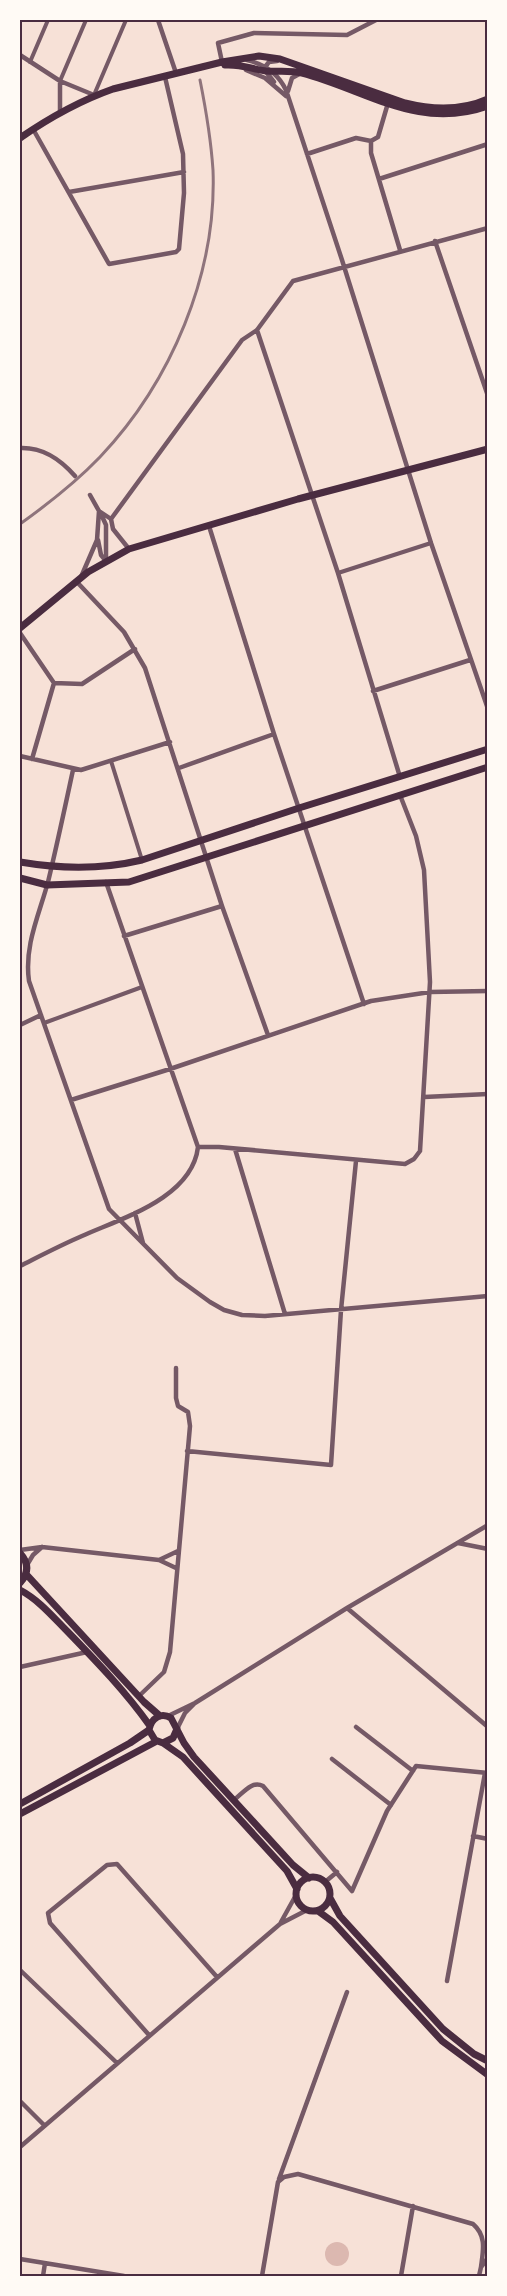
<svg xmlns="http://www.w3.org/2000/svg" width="507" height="2296" font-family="'Noto Sans',sans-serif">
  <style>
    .water { fill: #dcb8b0 }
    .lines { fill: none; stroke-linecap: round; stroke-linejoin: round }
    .pedestrian { stroke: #755966; stroke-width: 4 }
    .minor { stroke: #755966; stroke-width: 4.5 }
    .secondary { stroke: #4a2c40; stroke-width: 7 }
    .rail { stroke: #8f747c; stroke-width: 3 }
    .neatline { fill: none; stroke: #4a2c40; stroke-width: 2 }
  </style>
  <rect width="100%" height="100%" fill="#f7e1d7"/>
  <!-- water -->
  <path class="water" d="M325 2254a12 12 0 1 1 24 0a12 12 0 1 1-24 0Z"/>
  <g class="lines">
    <!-- pedestrian -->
    <path class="pedestrian" d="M30 62 48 20
      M60 81 86 20
      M94 95 126 20
      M338 573 431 543
      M111 761 142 860
      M44 1023 142 987"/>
    <!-- minor -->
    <path class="minor" d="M158 20 176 73
      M20 55 60 81 94 95
      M247 60C264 64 278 73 286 90L342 260 431 543 488 709
      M222 62 218 43 254 33 347 35 376 20
      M246 70 265 78 286 96
      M60 81V112
      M274 82 267 73 265 67 269 62 277 61
      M288 91 292 78 301 73
      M33 129 109 264 176 252 179 249 184 193 183 154 165 77
      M371 141V153L400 250
      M307 154 356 138 371 141 378 137 388 103
      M379 179 488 144
      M69 192 184 172
      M435 241 488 396
      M257 330 338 573 400 777
      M20 448C43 447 60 459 75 476
      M90 495 99 511 111 519
      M101 514 106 525V561
      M209 526 274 734 364 1004
      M98 540 101 555 106 561
      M129 549 113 529 111 519 242 340 257 330 293 281 488 228
      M81 577 97 540 99 511
      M76 581 124 632 145 668 222 906 268 1035
      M20 633 54 683 82 684 135 649
      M373 691 470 660
      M20 756 81 770 170 742
      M32 759 54 683
      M179 768 274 734
      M73 770C65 807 57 845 48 882 39 915 24 946 29 981L109 1209 177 1278 210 1302 224 1310 242 1315 265 1316 488 1296
      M124 936 222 906
      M20 1025 41 1015
      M424 1097 488 1094
      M71 1100 170 1069 371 1001 430 992 488 991
      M198 1147H219L405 1164 414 1159 420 1151 430 982 424 870 416 836 400 795
      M235 1149 285 1314
      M135 1213 143 1243
      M20 1266C40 1256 61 1245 82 1236 122 1218 192 1198 198 1147L106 882
      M187 1451 331 1465 341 1310 356 1161
      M458 1543 488 1549
      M20 1550 42 1547 159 1560 176 1568
      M159 1560 178 1551
      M27 1565 33 1555 42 1547
      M347 1608 488 1727
      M20 1667 87 1652
      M139 1696 164 1672 170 1652 190 1426 188 1412 178 1406 176 1398V1368
      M168 1716 195 1703 347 1608 488 1525
      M356 1727 413 1771
      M177 1729 185 1713 194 1704
      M332 1759 391 1805
      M234 1800C243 1793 252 1780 263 1786L352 1891 387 1811 416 1766 488 1773
      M473 1836 488 1839
      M325 1882 337 1872
      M281 1922 296 1895
      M20 1970 117 2063
      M447 1981 485 1773
      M149 2035 50 1923 48 1913 107 1865 117 1864 217 1977
      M20 2101 44 2125
      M20 2147 280 1924 307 1910
      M279 2179 347 1992
      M20 2259 124 2276
      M43 2276 45 2263
      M262 2276 278 2182 284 2177 298 2174 473 2224C487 2236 483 2251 481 2267
      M401 2276 413 2206
      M479 2276 481 2267 488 2258"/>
    <!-- secondary -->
    <path class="secondary" d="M225 65C243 64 250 69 266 71 278 72 290 70 302 73 367 90 418 131 488 106
      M20 138C49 118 79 101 113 89L222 62 259 56 280 59 405 103C433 110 461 111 488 99
      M20 628 88 572 129 549 298 499 488 449
      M20 862C61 869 100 870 142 860L299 808 488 749
      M20 878 47 885 129 882 488 767
      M20 1553C29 1563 29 1573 20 1583
      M26 1574 144 1702 160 1716
      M20 1590C39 1600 53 1617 68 1632 97 1662 126 1692 150 1726
      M177 1729 173 1738 163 1743 155 1740 149 1730C151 1718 161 1712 171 1718L184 1743 194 1757 293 1865 309 1878
      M163 1743 183 1757 287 1871 297 1889
      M20 1804 130 1743 149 1730
      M20 1814 157 1741
      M296 1894a17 17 0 1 1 34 0a17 17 0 1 1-34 0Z
      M330 1898 340 1916 443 2029 474 2054 488 2061
      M318 1911 333 1922 442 2041 488 2075"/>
    <!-- rail -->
    <path class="rail" d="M20 524C48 504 76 482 100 457 171 382 217 274 213 170 211 140 206 110 200 80"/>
  </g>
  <!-- border -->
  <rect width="507" height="2296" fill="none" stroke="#fffaf5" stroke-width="42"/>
  <rect x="21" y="21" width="465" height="2254" class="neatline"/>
</svg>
